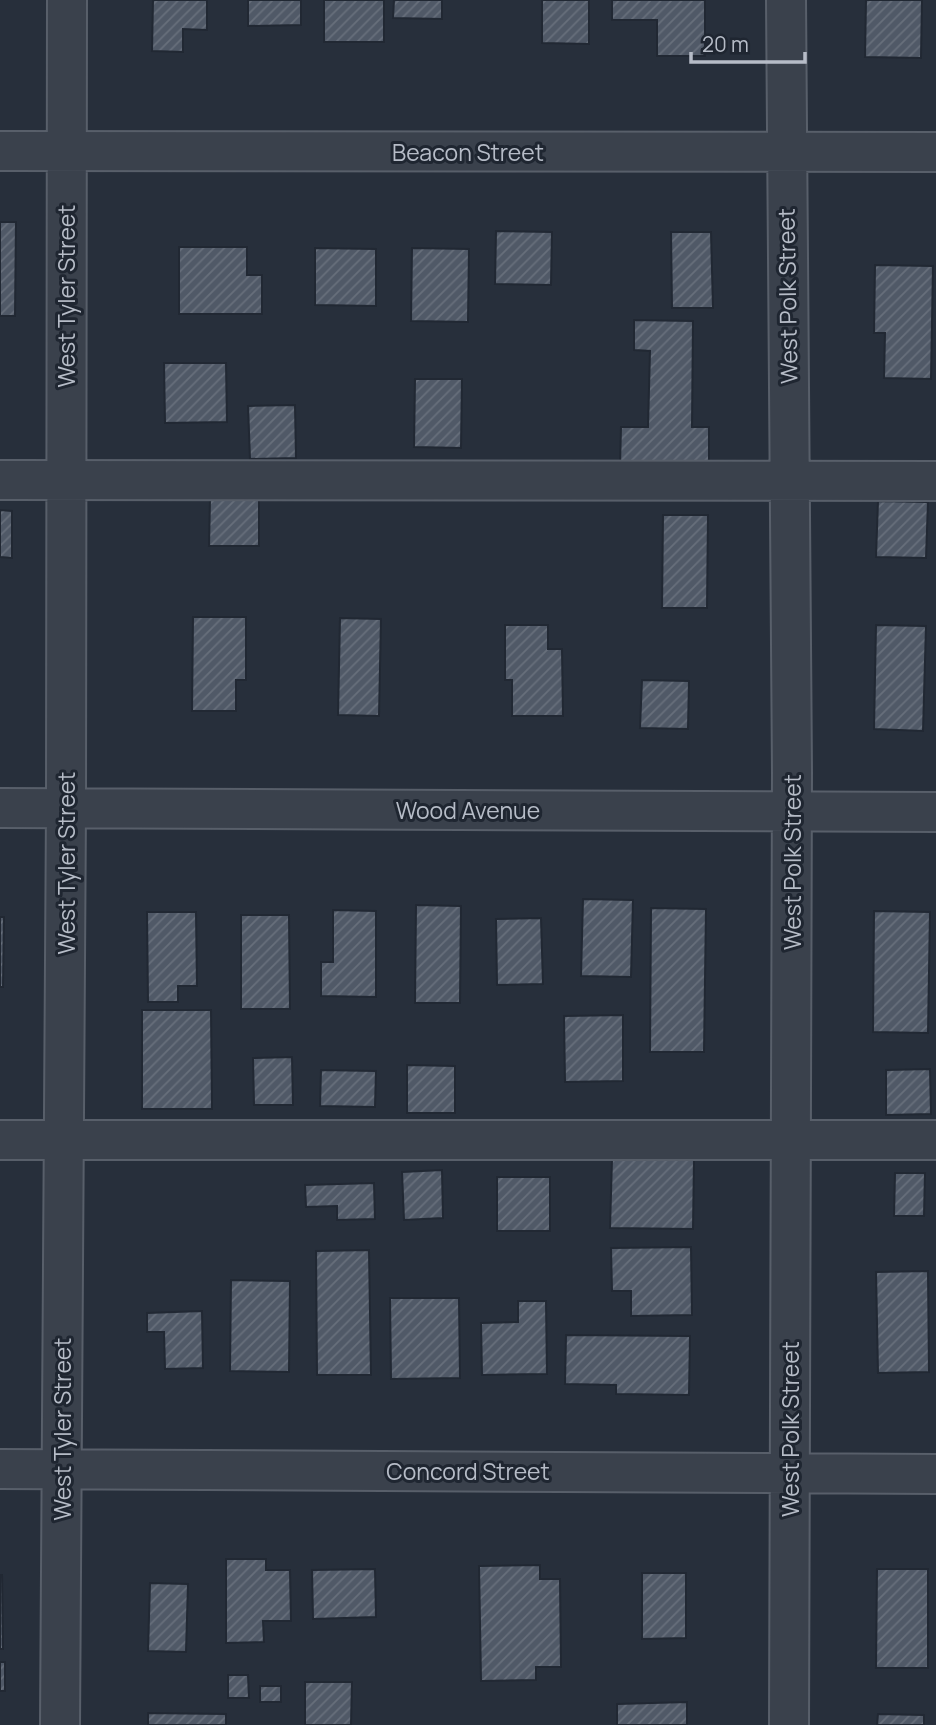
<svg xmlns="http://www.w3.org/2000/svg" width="936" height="1725" font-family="Manrope,sans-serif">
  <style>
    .building { fill: url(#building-hatch); stroke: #212833; stroke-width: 2 }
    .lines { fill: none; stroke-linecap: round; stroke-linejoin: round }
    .minor-casing { stroke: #585f6a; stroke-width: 42 }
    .minor { stroke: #3a414c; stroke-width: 38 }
    .labels { text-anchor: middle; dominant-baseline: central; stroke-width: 6; stroke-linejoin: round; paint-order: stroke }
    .street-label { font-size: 23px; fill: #b6bcc7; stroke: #1f2631 }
  </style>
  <defs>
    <pattern id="building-hatch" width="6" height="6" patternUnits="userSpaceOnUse" patternTransform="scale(1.75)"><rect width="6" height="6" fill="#505967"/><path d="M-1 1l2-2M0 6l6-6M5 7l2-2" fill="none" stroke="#676f7b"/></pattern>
  </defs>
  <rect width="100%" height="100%" fill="#272f3b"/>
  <!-- building -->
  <path class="building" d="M153 0H207V30L183 29V52L152 51Z
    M248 0H301V25L248 26Z
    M324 0H384V42H324Z
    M394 0H442V19L393 18Z
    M542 0H589V44L542 43Z
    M612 0H705V56H657V20H612Z
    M866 0H922L921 58 865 57Z
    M0 222H16L15 316H0Z
    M496 231 552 232 551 285 495 284Z
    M671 232H711L713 308H672Z
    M179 247H247V275H262V314H179Z
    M315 248 376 249V306L315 305Z
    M412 248 469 249 468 322 411 321Z
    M875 265 933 266 931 379 884 378 885 333H874Z
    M634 320 693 321 692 427H709V467L620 465 621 427H648L650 351 634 350Z
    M164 363H226L227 422 165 423Z
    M415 379H462L461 448 414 447Z
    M295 405 296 458 250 459 248 406Z
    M210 499H259V546H209Z
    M878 501 928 502 926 558 876 557Z
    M0 510 12 511V558L0 557Z
    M663 515H708L707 608H662Z
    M193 617H246V680H236V711H192Z
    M340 618 381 619 379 716 338 715Z
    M505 625H548V649H562L563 716H512V680H505Z
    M876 625 926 626 923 731 874 729Z
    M642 680 689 681 688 729 640 728Z
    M583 899 633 900 631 977 581 976Z
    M416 905 461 906 460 1003H415Z
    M651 908 706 909 704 1052H650Z
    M333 910 376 911V997L321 996V962H333Z
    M874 911 930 912 928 1033 873 1032Z
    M147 912H196L197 986H178V1002H148Z
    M241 915H289L290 1009H241Z
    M0 917H4L3 987H0Z
    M541 918 543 984 497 985 496 919Z
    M142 1010H211L212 1109H142Z
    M623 1015V1081L565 1082 564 1016Z
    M292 1057 293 1105H254L253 1058Z
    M407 1065 455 1066V1113H407Z
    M930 1069 931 1114 886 1115V1070Z
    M321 1070 376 1071 375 1107 320 1106Z
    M612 1159 694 1160 693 1229 610 1228Z
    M442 1170 443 1218 404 1220 402 1172Z
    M895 1173H925L924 1216H894Z
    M497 1177H550V1231H497Z
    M374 1183 375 1219 337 1220V1206L306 1207 305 1185Z
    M691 1247 692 1315 631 1316V1291H612L611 1248Z
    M369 1250 371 1375H317L316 1251Z
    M928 1271 929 1372 878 1373 876 1272Z
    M231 1280 290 1281 289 1372 230 1371Z
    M390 1298H459L460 1378 391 1379Z
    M518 1301H546L547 1374 482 1375 481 1323 518 1322Z
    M202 1311 203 1368 165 1369 164 1332H147V1313Z
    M566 1335 690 1336 689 1395 616 1394V1385L565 1384Z
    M226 1559H266V1570H290L291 1621H263L264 1642 226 1643Z
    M540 1565V1579H560L561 1667H536V1680L481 1681 479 1566Z
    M375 1569 376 1617 313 1619 312 1570Z
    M877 1569H928V1668H876Z
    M642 1573H686V1638L642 1639Z
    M0 1575H2L3 1649H0Z
    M150 1583 188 1584 186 1652 148 1651Z
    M0 1662H5V1691H0Z
    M228 1675H248L249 1698H228Z
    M305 1682H352L351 1725H305Z
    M260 1686H281V1702H260Z
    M687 1702V1725H617V1704Z
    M148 1713 226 1714V1725H148Z
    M878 1714 924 1715V1725H877Z"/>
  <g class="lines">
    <defs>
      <path id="minor" d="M786 0 792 773 789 1725
        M0 151 936 152
        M0 480 936 481
        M0 808 936 812
        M0 1140H936
        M0 1469 936 1474
        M60 1725 66 808 67 0"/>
    </defs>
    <!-- minor casing -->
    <use href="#minor" class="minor-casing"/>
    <!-- minor -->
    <use href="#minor" class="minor"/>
  </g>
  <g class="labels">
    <!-- street labels -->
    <g class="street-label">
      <text x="468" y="152">Beacon Street</text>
      <text transform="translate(66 296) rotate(-90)">West Tyler Street</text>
      <text transform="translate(787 296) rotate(-91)">West Polk Street</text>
      <text x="468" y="810">Wood Avenue</text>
      <text transform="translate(792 862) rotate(-90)">West Polk Street</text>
      <text transform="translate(66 863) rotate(-90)">West Tyler Street</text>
      <text transform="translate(62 1429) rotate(-90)">West Tyler Street</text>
      <text transform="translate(790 1429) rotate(-90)">West Polk Street</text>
      <text x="468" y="1471">Concord Street</text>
    </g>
  </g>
  <!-- scale -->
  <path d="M691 52v10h114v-10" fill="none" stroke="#b6bcc7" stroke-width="3.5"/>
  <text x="702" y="52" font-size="21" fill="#b6bcc7" stroke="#1f2631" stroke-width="5" paint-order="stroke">20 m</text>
</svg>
